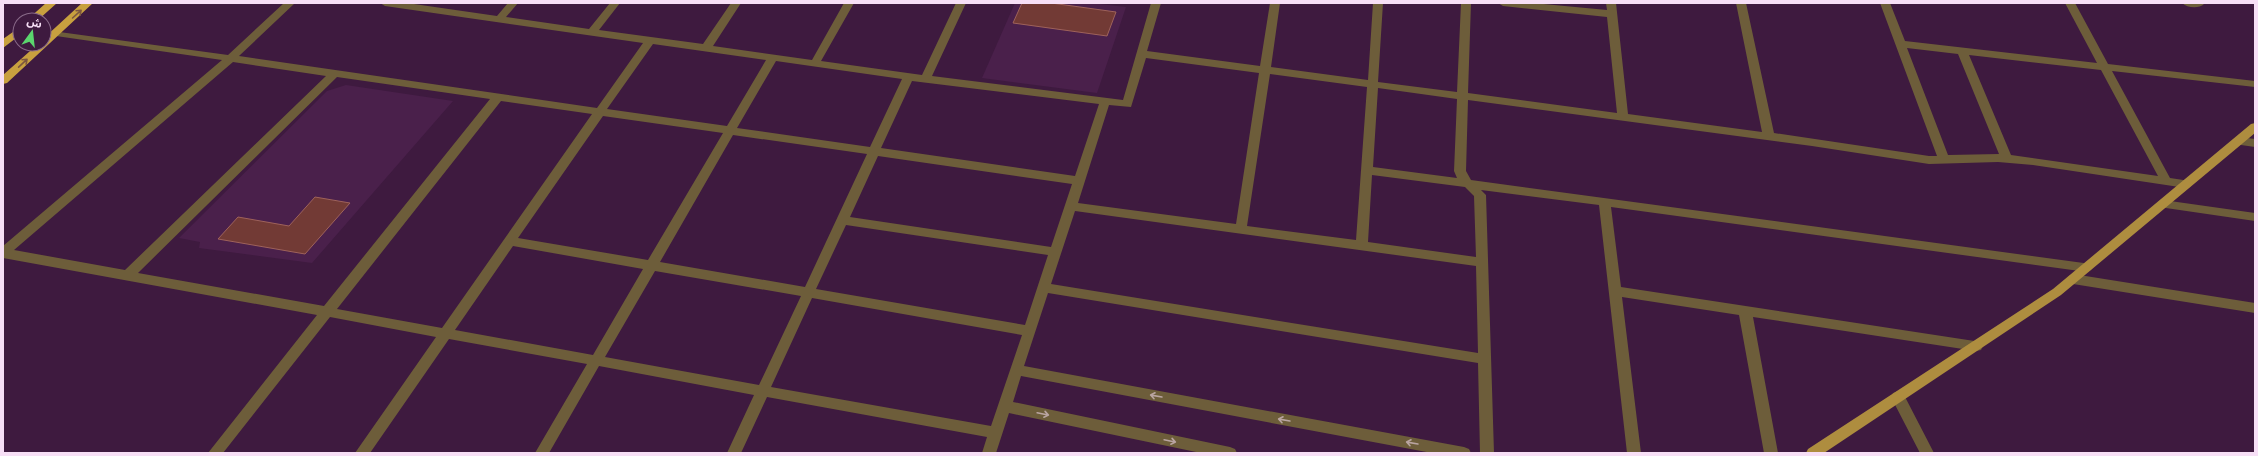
<svg xmlns="http://www.w3.org/2000/svg" width="2258" height="456" font-family="Signika,'Noto Sans Arabic',sans-serif">
  <style>
    .built { fill: #4a204b }
    .building { fill: #723a35; stroke: #9e625b }
    .lines { fill: none; stroke-linecap: round; stroke-linejoin: round }
    .minor { fill: #6d5d3a; fill-rule: evenodd }
    .major { fill: #ae8d3f; fill-rule: evenodd }
    .highway { fill: #c8a03f; fill-rule: evenodd }
    .oneway { stroke: #7c563f }
    .oneway2 { stroke: #b9a4a1 }
  </style>
  <rect width="100%" height="100%" fill="#3e1a3f"/>
  <!-- built -->
  <path class="built" d="M1015 3H1091L1126 7 1097 93 982 78Z
    M346 85 453 101 312 263 199 248 200 242 179 238 327 91Z"/>
  <!-- building -->
  <path class="building" d="M1022 3H1051L1116 12 1107 36 1013 23Z
    M315 197 350 203 305 254 218 239 238 217 289 226Z"/>
  <g class="lines">
    <!-- minor -->
    <path class="minor" d="M284 3H295L239 56 597 108 643 43 385 6 380 3H407L497 16 508 3H518L506 17 589 29 610 3H620L599 30 703 44 731 3H741L713 46 812 60 844 3H854L821 61 922 75 956 3H966L932 76 1123 100 1151 3H1161L1147 51 1260 66 1270 3H1280L1271 67 1368 80 1373 3H1383L1378 82 1457 92 1461 3H1471L1468 93 1617 113 1607 17 1503 6 1498 3H1533L1607 10 1606 3H1616L1628 114 1762 132 1736 3H1746L1774 133 1929 156H1937L1880 3H1890L1905 41 2097 63 2065 3H2075L2108 64 2255 81V87L2112 71 2170 178 2190 181 2192 184 2190 187 2186 188 2033 165 1998 162 1929 164 1812 146 1468 100 1466 171 1471 180 2091 264 2093 267 2091 270 2087 272 1611 207 1621 287 1981 342 1983 346 1981 350 1976 351 1753 317 1778 453H1764L1739 315 1622 297 1641 453H1627L1599 205 1481 190 1486 195 1494 453H1480L1478 363 1048 293 1024 366 1464 447 1469 449 1471 453H1432L1021 376 1013 402 1230 447 1235 449 1237 453H1201L1009 413 996 453H982L987 437 767 397 741 453H727L754 395 599 366 549 453H535L587 364 449 339 370 453H355L436 337 330 317 223 453H208L317 315 3 258V246L222 60 56 36 52 35V31L228 55ZM653 44 766 60 727 126 607 109ZM1907 48 1958 54 1999 154 1948 155ZM1969 55 2101 70 2158 176 2011 155ZM1146 58 1259 73 1236 224 1078 203 1109 105 1131 107ZM776 61 902 79 870 147 737 128ZM233 62 326 76 125 270 14 250ZM1270 74 1367 87 1356 240 1247 226ZM337 77 490 99 324 306 138 273ZM912 81 1099 104 1075 176 881 148ZM1378 88 1457 99 1454 171 1457 178 1373 167ZM501 101 592 114 442 328 337 309ZM603 116 723 133 648 260 518 238ZM733 135 867 154 805 287 660 262ZM878 156 1072 184 1051 247 850 217ZM1372 175 1465 187 1474 196 1476 257 1368 242ZM1075 211 1476 266 1478 353 1051 284ZM846 225 1048 255 1025 325 816 289ZM513 246 643 269 593 355 455 330ZM655 271 801 296 759 385 605 357ZM812 298 1022 335 991 426 771 387Z
      M2182 3H2203L2204 4C2199 9 2187 8 2182 3Z
      M2238 137 2255 139V147L2234 144 2232 141Z
      M2163 200 2255 213V221L2159 207 2157 204 2159 201Z
      M2073 274 2255 303V313L2073 284 2069 282 2067 279 2069 276Z
      M1898 391 1903 393 1934 453H1920L1891 397 1893 393Z"/>
    <!-- major -->
    <path class="major" d="M2255 123V133L2061 295 1824 453H1806L1808 449 2053 289 2251 124Z"/>
    <!-- highway -->
    <path class="highway" d="M46 3H57L38 20H27Z
      M82 3H93L7 83 3 84V75L38 44H44V38Z
      M20 27V35L3 48V39Z"/>
  </g>
  <!-- one-way arrows -->
  <defs><path id="oneway-shaft" d="M-6 0H5M1.5-3L5.5 0L1.5 3" fill="none" stroke-width="1.6" stroke-linecap="round" stroke-linejoin="round"/></defs>
  <g class="oneway">
    <use href="#oneway-shaft" transform="translate(77 14) rotate(-42)"/>
    <use href="#oneway-shaft" transform="translate(23 63) rotate(-43)"/>
  </g>
  <g class="oneway2">
    <use href="#oneway-shaft" transform="translate(1156 396) rotate(-170)"/>
    <use href="#oneway-shaft" transform="translate(1043 414) rotate(12)"/>
    <use href="#oneway-shaft" transform="translate(1284 420) rotate(-170)"/>
    <use href="#oneway-shaft" transform="translate(1170 441) rotate(12)"/>
    <use href="#oneway-shaft" transform="translate(1412 443) rotate(-170)"/>
  </g>
  <!-- border -->
  <rect width="2258" height="456" fill="none" stroke="#f7dff6" stroke-width="8"/>
  <!-- north arrow -->
  <g transform="translate(32 32) rotate(15)"><circle r="19" fill="#3e1a3f" stroke="#886988"/>
  <path d="M0-3L7 15L0 10L-7 15Z" fill="#5bd56e"/>
  <text y="-6" font-size="11" font-weight="bold" text-anchor="middle" fill="#f7dff6">ش</text>
  </g>
</svg>
